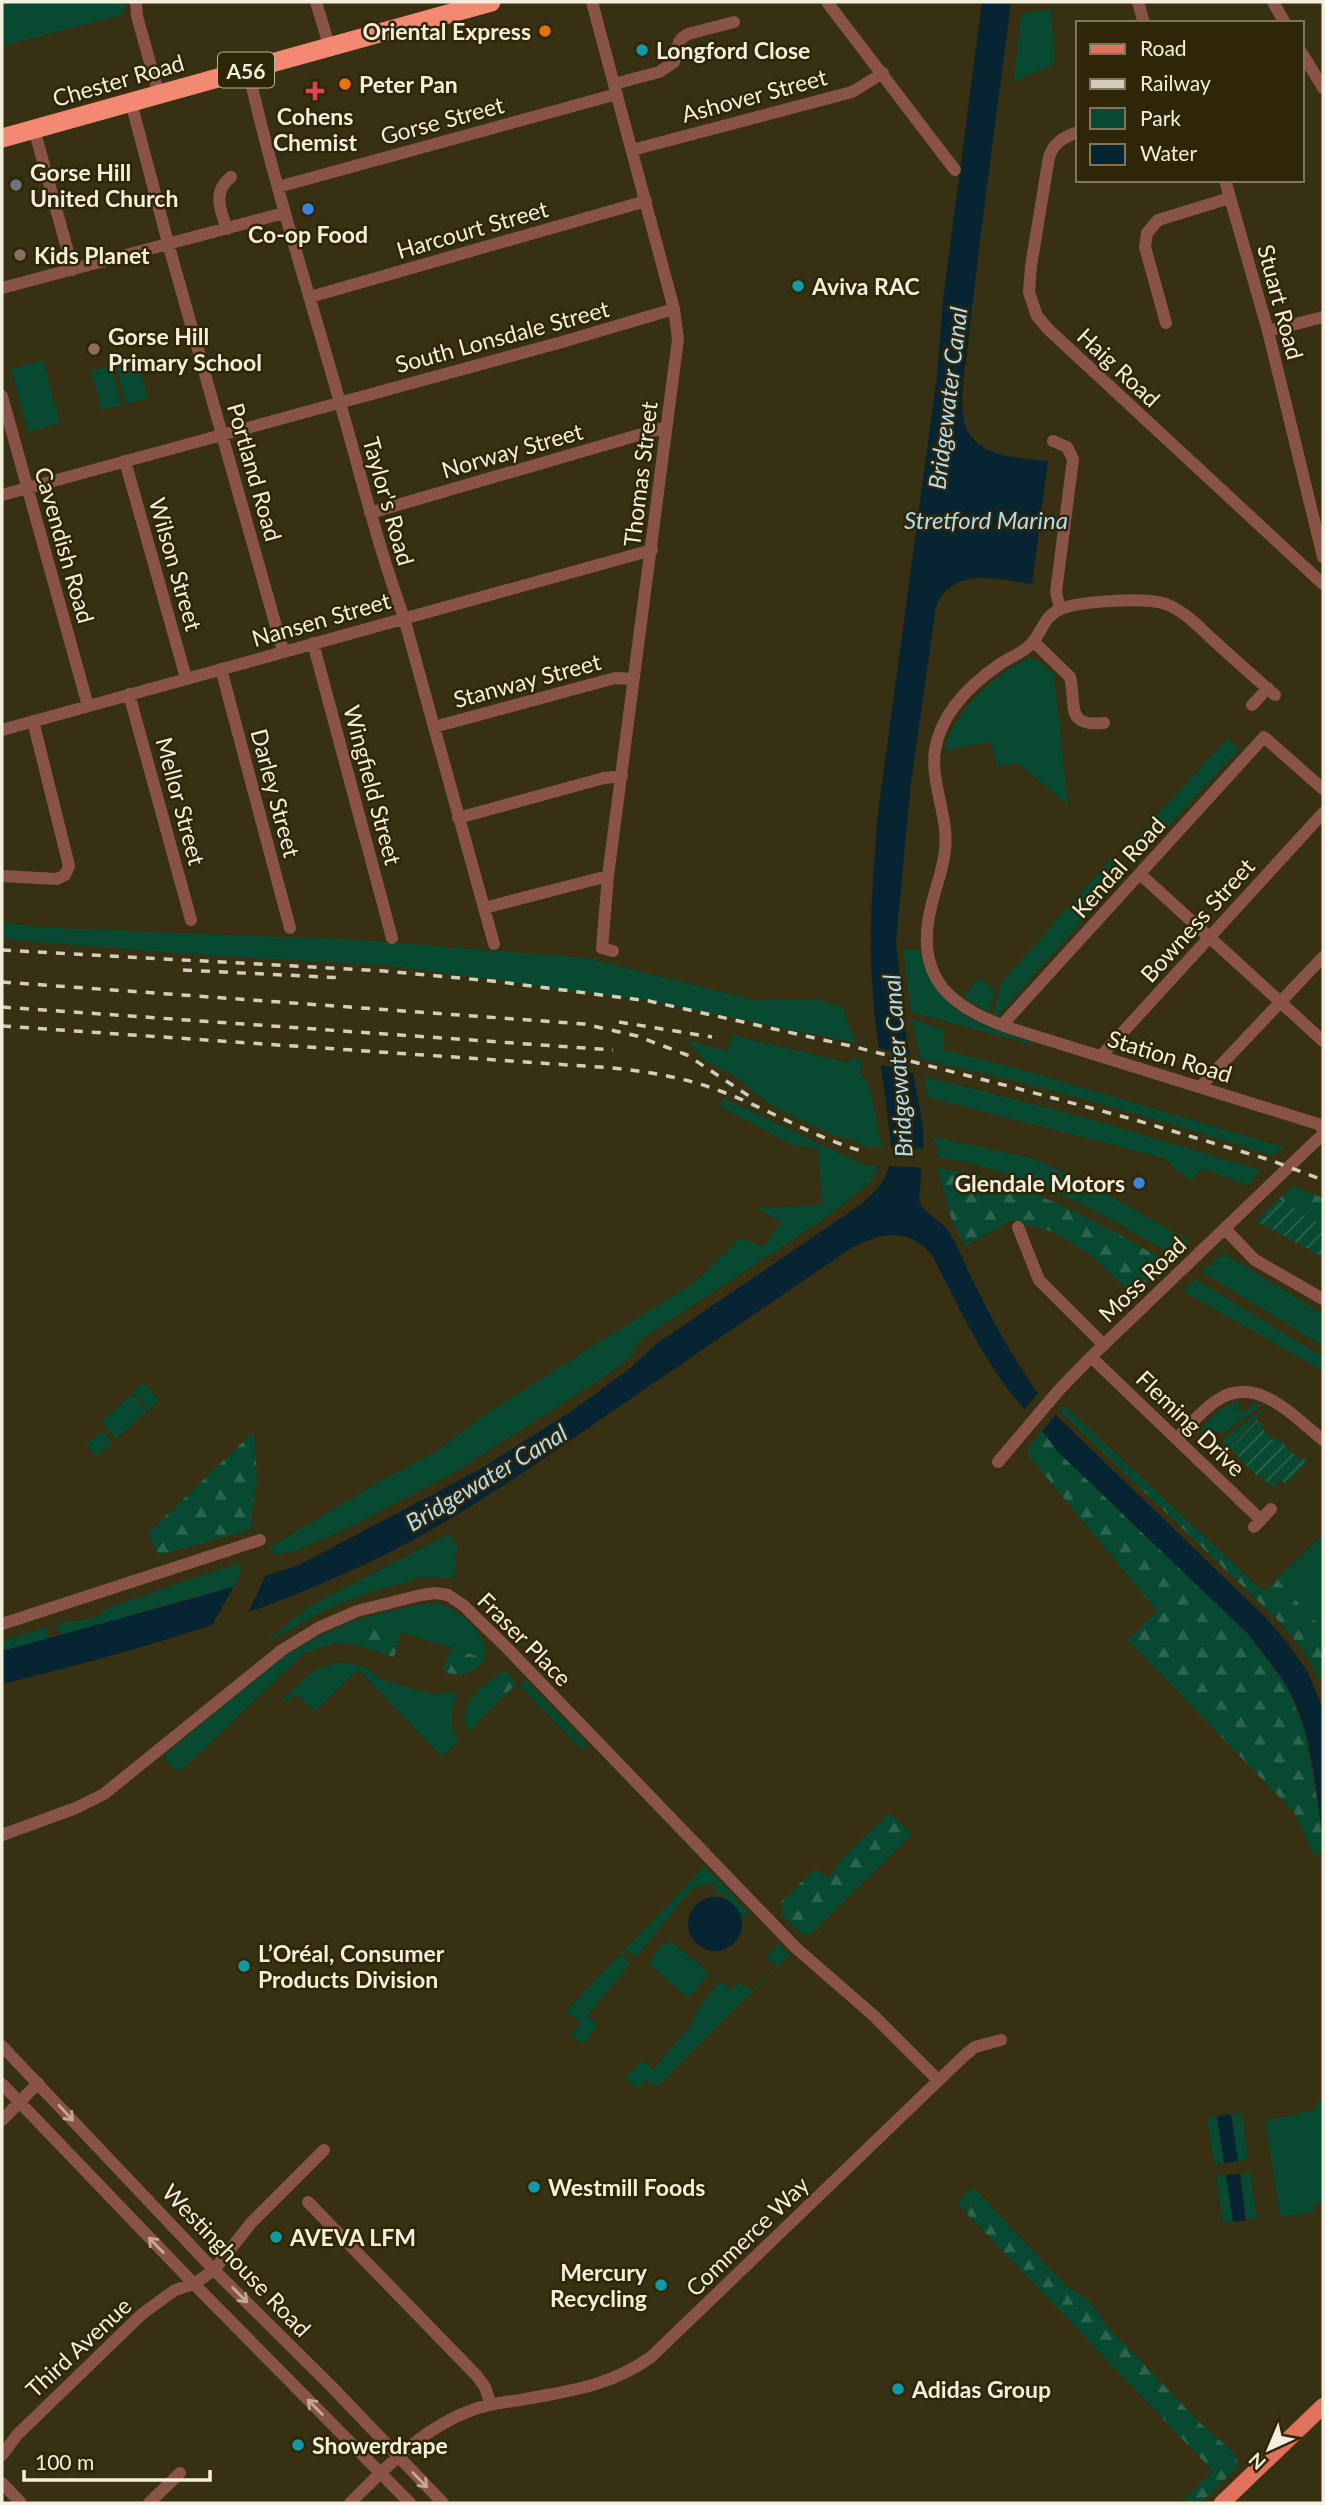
<svg xmlns="http://www.w3.org/2000/svg" width="1325" height="2505" font-family="Lato,sans-serif">
  <style>
    .green { fill: #074a31 }
    .forest { fill: url(#forest-firs) }
    .garden { fill: url(#garden-furrows) }
    .water { fill: #062432 }
    .pier { fill: #383012 }
    .lines { fill: none; stroke-linecap: round; stroke-linejoin: round }
    .minor { stroke: #8a5348; stroke-width: 12 }
    .major { stroke: #e0715c; stroke-width: 16 }
    .highway { stroke: #f38873; stroke-width: 19 }
    .rail { stroke: #d2ceb9; stroke-width: 3.5; stroke-dasharray: 9 9; stroke-linecap: butt }
    .oneway { stroke: #c4a99a }
    .food-dot { fill: #e8710a; stroke: #2e2607; stroke-width: 2.5 }
    .culture-dot { fill: #0f9aa8; stroke: #2e2607; stroke-width: 2.5 }
    .health-dot { fill: #e0444e; stroke: #2e2607; stroke-width: 2.5 }
    .worship-dot { fill: #6b7280; stroke: #2e2607; stroke-width: 2.5 }
    .shop-dot { fill: #3f7fe0; stroke: #2e2607; stroke-width: 2.5 }
    .education-dot { fill: #8d6e63; stroke: #2e2607; stroke-width: 2.5 }
    .labels { text-anchor: middle; dominant-baseline: central; stroke-width: 5; stroke-linejoin: round; paint-order: stroke }
    .shield { fill: #2e2607; stroke: #b8b39d; stroke-width: 2 }
    .shield-label { font-size: 21px; font-weight: bold; fill: #f3efdd }
    .poi-label { font-size: 23px; font-weight: bold; fill: #f3efdd; stroke: #2e2607; text-anchor: start }
    .street-label { font-size: 23px; fill: #f3efdd; stroke: #2e2607 }
    .water-label { font-size: 24px; font-style: italic; fill: #b1dcf3; stroke: #2e2607 }
  </style>
  <defs>
    <pattern id="forest-firs" width="22" height="20" patternUnits="userSpaceOnUse" patternTransform="scale(1.75)"><rect width="22" height="20" fill="#074a31"/><path d="M5 1l3.5 6h-7zM16 11l3.5 6h-7z" fill="#2c644e"/></pattern>
    <pattern id="garden-furrows" width="10" height="10" patternUnits="userSpaceOnUse" patternTransform="scale(1.75)"><rect width="10" height="10" fill="#074a31"/><path d="M-1 1l2-2M0 10L10 0M9 11l2-2" fill="none" stroke="#2c644e"/></pattern>
  </defs>
  <rect width="100%" height="100%" fill="#383012"/>
  <!-- green -->
  <path class="green" d="M2 2H129L121 15 2 46Z
    M1051 9 1055 64 1014 81 1021 14Z
    M135 353 148 398 126 404 114 359Z
    M43 360 60 423 28 432 11 369Z
    M111 366 122 405 102 410 91 371Z
    M1029 657 1040 662 1054 674 1068 805 1017 763 997 766 991 742 944 750C956 707 991 678 1029 657Z
    M1228 738 1239 749 1135 862 1124 851Z
    M1115 854 1130 868 997 1016 993 1014 1001 983Z
    M2 923 57 928 361 940 586 958 750 999 821 1000 843 1008 856 1043 649 1001 384 965 214 956 2 939Z
    M903 949 920 950C933 1011 981 1026 1035 1043L1033 1045 911 1012Z
    M979 978 995 991 988 1012 963 997Z
    M912 1019 944 1030V1050L1026 1071 1284 1147 1273 1156C1157 1118 1040 1085 920 1059Z
    M732 1035 849 1063 852 1058 862 1060 860 1073 869 1085 882 1148H867L855 1140 835 1136 774 1107 733 1075 702 1059 687 1040 728 1051Z
    M924 1076 1086 1118 1261 1170 1248 1185 1202 1169 1190 1181 1163 1158 927 1097Z
    M723 1098 864 1165 878 1166 872 1180 862 1189 824 1219 646 1336 635 1346 633 1355 610 1373 455 1472 350 1527 298 1550 274 1555 270 1547 377 1483 437 1451 487 1413 696 1281 740 1238 763 1247 781 1222 757 1208 822 1205 818 1149 792 1145 720 1106Z
    M933 1137 1031 1158 1079 1178 1189 1241 1173 1256C1100 1210 1024 1171 938 1157V1149Z
    M1223 1253 1323 1314V1346L1202 1272Z
    M1195 1279 1323 1357V1371L1183 1291Z
    M144 1383 159 1400 149 1410 133 1392Z
    M132 1394 147 1411 116 1439 101 1422Z
    M1239 1401 1238 1410H1249L1251 1403 1259 1405 1255 1411 1223 1433 1198 1431 1220 1409Z
    M1266 1408 1216 1463 1214 1461 1221 1453 1225 1437Z
    M102 1431 112 1442 97 1456 86 1444Z
    M449 1534 458 1547C452 1558 460 1568 453 1578L423 1577 365 1594 323 1611 262 1645 308 1607Z
    M1323 1534V1630L1277 1579Z
    M238 1563 241 1573 234 1586 62 1635 55 1625C77 1618 89 1625 110 1607Z
    M437 1603C457 1608 491 1635 485 1658L364 1621 356 1645 334 1643 303 1654 183 1769 176 1770 169 1764 165 1754 279 1660C323 1631 349 1619 399 1609 412 1606 424 1603 437 1603Z
    M47 1627 48 1639 2 1651V1641Z
    M339 1662 366 1667 380 1679 435 1695 446 1692 458 1694C450 1710 450 1725 458 1742L442 1757 358 1669 314 1712 296 1694 287 1702H284L283 1699 314 1670Z
    M526 1680 588 1745 582 1750 520 1686Z
    M489 1681 504 1696 468 1732C457 1708 473 1696 489 1681Z
    M705 1866 749 1913 742 1918 740 1912 725 1898V1894H717L714 1883 693 1887 636 1957 628 1950 622 1956 630 1964 587 2016 598 2025 583 2044 570 2034 581 2023 566 2011Z
    M670 1941 707 1971V1976L691 1996H685L650 1965C651 1956 661 1944 670 1941Z
    M779 1944 790 1954 657 2087 646 2080 637 2089 625 2079 642 2060 653 2069 690 2026 702 2003 720 1981 731 1990 739 1982 750 1991 777 1966 766 1957Z
    M1316 2101 1323 2102V2202L1313 2204 1314 2212 1280 2217 1265 2119 1299 2115V2112L1317 2109Z
    M1242 2113 1248 2159 1238 2161 1231 2114Z
    M1217 2116 1224 2163 1214 2164 1207 2118Z
    M1250 2172 1257 2218 1246 2220 1240 2174Z
    M1226 2175 1233 2222 1223 2223 1216 2177Z"/>
  <!-- forest -->
  <path class="forest" d="M937 1168C1021 1179 1096 1220 1167 1262L1133 1295 1088 1253 1053 1232 1012 1220 965 1246 952 1221Z
    M1293 1186 1323 1198V1226L1279 1199Z
    M1064 1405 1264 1592 1277 1579 1323 1630V1686L1303 1650 1280 1622 1060 1411Z
    M1043 1430 1056 1450 1248 1634 1287 1687 1305 1732 1319 1812 1323 1851 1315 1858 1294 1812 1128 1640 1157 1611 1030 1457 1027 1449Z
    M254 1431 257 1479 250 1530 158 1555 148 1533Z
    M364 1621 401 1632 394 1657 356 1645Z
    M451 1648 481 1657 485 1658C475 1674 460 1678 443 1671Z
    M505 1671 517 1683 504 1696 489 1681Z
    M890 1813 912 1834 811 1934H802L781 1915V1902L814 1869 830 1877 841 1859Z
    M973 2187 1066 2286 1088 2299 1106 2325 1200 2423 1236 2455 1238 2467 1200 2503H1180L1213 2471 957 2203Z"/>
  <!-- garden -->
  <path class="garden" d="M1279 1199 1323 1226V1257L1256 1221Z
    M1257 1420 1263 1425 1261 1428 1275 1441 1278 1438 1299 1460 1302 1457 1307 1462 1285 1484 1281 1480 1273 1488 1258 1474 1256 1475 1230 1448Z"/>
  <!-- water -->
  <path class="water" d="M982 2H1011C997 113 981 223 969 335 967 359 956 409 967 430 983 459 1019 457 1048 461L1032 584C997 579 954 566 936 606L910 790 896 943 906 1034 923 1127V1146L919 1202C925 1214 941 1220 949 1232 959 1247 965 1265 973 1281 997 1329 1023 1379 1060 1419L1265 1617 1289 1645 1308 1673 1323 1709V1840C1316 1790 1312 1731 1287 1687 1276 1668 1261 1651 1248 1634L1056 1450C1040 1425 1019 1405 1002 1381 975 1343 955 1299 933 1257 909 1225 879 1233 848 1250 768 1305 687 1360 607 1415 533 1466 459 1518 378 1558 259 1616 130 1653 2 1684V1651L216 1592 299 1565 477 1471 572 1411 629 1369 659 1342 860 1205C884 1185 891 1174 891 1143 884 1081 872 1018 871 955 870 910 874 866 877 821L937 376 943 300Z
    M688 1924a27 27 0 1 1 54 0a27 27 0 1 1-54 0Z
    M1231 2114 1238 2161 1224 2163 1217 2116Z
    M1240 2174 1246 2220 1233 2222 1226 2175Z"/>
  <!-- pier -->
  <path class="pier" d="M875 1047 914 1057 917 1074 878 1064Z
    M887 1148 927 1149 925 1168 886 1166Z
    M1040 1391 1058 1412 1041 1433 1023 1411Z
    M268 1571 246 1617 210 1629 236 1582Z"/>
  <g class="lines">
    <!-- minor -->
    <path class="minor" d="M136 2 137 16 159 95
      M316 2 329 45
      M592 2 674 309 678 339 608 876 602 948 613 951
      M827 2 955 170
      M1138 2 1144 23
      M1273 2 1285 23
      M1302 53 1323 88
      M248 69C273 182 309 292 340 403 361 475 378 547 404 618L494 944
      M614 84 659 72 674 62 679 42 682 38 688 34 734 22
      M131 102 168 243 283 651
      M34 129 73 270
      M1078 132C1064 137 1054 142 1049 157L1031 266 1029 292 1037 316 1048 329 1323 584
      M632 150 852 92 883 73
      M1225 180 1268 331 1323 557
      M278 187 617 94
      M227 229C220 209 212 192 231 177
      M2 288 284 213
      M310 297 646 201
      M1166 323 1145 247 1147 233 1158 220 1230 198
      M1268 331 1323 317
      M2 396 88 706
      M1053 441 1067 447 1073 459 1056 592 1060 609
      M125 461 186 678
      M2 495 562 342 674 309
      M370 513 666 427
      M1034 642 1070 677C1077 705 1064 727 1104 723
      M313 643 392 938
      M221 669 290 928
      M129 694 191 920
      M1275 695C1254 677 1233 658 1212 639 1198 626 1184 611 1166 604 1146 597 1080 601 1061 609 1043 616 1043 632 1031 644 1023 653 1010 657 1000 664 971 684 941 713 935 750 930 782 949 817 945 850 943 871 934 891 930 912 915 980 953 1009 1013 1029L1318 1124 1323 1129
      M1252 705 1268 688
      M434 727 615 678 633 679
      M2 730 652 550
      M458 818 604 778 622 776
      M1140 874 1323 1041
      M2 876 57 879 65 875 69 866 33 721
      M484 908 608 876
      M1002 1025 1264 737 1323 789
      M1101 1056 1323 813
      M1200 1087 1323 957
      M1018 1227 1039 1280 1104 1345
      M1225 1229 1255 1260 1323 1299
      M1091 1357 1261 1520
      M1177 1439C1189 1426 1201 1411 1216 1401 1256 1373 1293 1416 1323 1440
      M998 1462 1059 1390 1091 1357 1323 1134
      M1254 1527 1271 1509
      M2 1624 260 1540
      M2 1835 76 1808 104 1794 282 1650 318 1628 357 1611 421 1595 435 1593 448 1595 463 1605 508 1649 796 1948 873 2015 938 2080
      M2 2046 214 2270 331 2386 443 2503
      M2 2084 194 2284 410 2503
      M2 2120 38 2083
      M308 2202 477 2376 485 2387 491 2405
      M2 2455 17 2435 142 2314 175 2290 194 2284 214 2270 251 2223 324 2150
      M2 2483 21 2503
      M149 2503 180 2473
      M350 2503C387 2467 422 2428 472 2410 487 2404 504 2402 520 2400 568 2391 609 2387 651 2357L965 2055 975 2047 1001 2040"/>
    <!-- major -->
    <path class="major" d="M1222 2503 1323 2406"/>
    <!-- highway -->
    <path class="highway" d="M2 138 491 2"/>
    <!-- rail -->
    <path class="rail" d="M2 950 384 971 492 981 649 1001 855 1047 1012 1087 1132 1119 1270 1160 1323 1180
      M183 970 344 978
      M2 982 584 1024 637 1036 687 1055 752 1098
      M2 1007 613 1050
      M619 1022 712 1037
      M2 1026 613 1068C651 1072 687 1078 723 1092 771 1110 816 1139 866 1152"/>
  </g>
  <!-- one-way arrows -->
  <defs><path id="oneway-shaft" d="M-6 0H5M1.5-3L5.5 0L1.5 3" fill="none" stroke-width="1.6" stroke-linecap="round" stroke-linejoin="round" transform="scale(1.75)"/></defs>
  <g class="oneway">
    <use href="#oneway-shaft" transform="translate(66 2113) rotate(47)"/>
    <use href="#oneway-shaft" transform="translate(156 2245) rotate(-134)"/>
    <use href="#oneway-shaft" transform="translate(240 2295) rotate(45)"/>
    <use href="#oneway-shaft" transform="translate(315 2407) rotate(-135)"/>
    <use href="#oneway-shaft" transform="translate(420 2480) rotate(46)"/>
  </g>
  <!-- markers -->
  <g class="food-dot">
    <circle cx="545" cy="31" r="7"/>
    <circle cx="345" cy="84" r="7"/>
  </g>
  <g class="culture-dot">
    <circle cx="642" cy="50" r="7"/>
    <circle cx="798" cy="286" r="7"/>
    <circle cx="244" cy="1966" r="7"/>
    <circle cx="534" cy="2187" r="7"/>
    <circle cx="276" cy="2237" r="7"/>
    <circle cx="661" cy="2285" r="7"/>
    <circle cx="898" cy="2389" r="7"/>
    <circle cx="298" cy="2445" r="7"/>
  </g>
  <path class="health-dot" d="M311.5 80.5h7v7h7v7h-7v7h-7v-7h-7v-7h7z"/>
  <circle class="worship-dot" cx="16" cy="185" r="7"/>
  <g class="shop-dot">
    <circle cx="308" cy="209" r="7"/>
    <circle cx="1139" cy="1183" r="7"/>
  </g>
  <g class="education-dot">
    <circle cx="20" cy="255" r="7"/>
    <circle cx="94" cy="349" r="7"/>
  </g>
  <g class="labels">
    <!-- shield labels -->
    <rect class="shield" x="218" y="52.5" width="56" height="35" rx="5"/>
    <g class="shield-label">
      <text x="246" y="70">A56</text>
    </g>
    <!-- poi labels -->
    <g class="poi-label">
      <text x="531" y="31" text-anchor="end">Oriental Express</text>
      <text x="656" y="50">Longford Close</text>
      <text x="359" y="84">Peter Pan</text>
      <text x="315" y="116" text-anchor="middle">Cohens<tspan x="315" dy="26">Chemist</tspan></text>
      <text x="30" y="172">Gorse Hill<tspan x="30" dy="26">United Church</tspan></text>
      <text x="308" y="234" text-anchor="middle">Co-op Food</text>
      <text x="34" y="255">Kids Planet</text>
      <text x="812" y="286">Aviva RAC</text>
      <text x="108" y="336">Gorse Hill<tspan x="108" dy="26">Primary School</tspan></text>
      <text x="1125" y="1183" text-anchor="end">Glendale Motors</text>
      <text x="258" y="1953">L’Oréal, Consumer<tspan x="258" dy="26">Products Division</tspan></text>
      <text x="548" y="2187">Westmill Foods</text>
      <text x="290" y="2237">AVEVA LFM</text>
      <text x="647" y="2272" text-anchor="end">Mercury<tspan x="647" dy="26">Recycling</tspan></text>
      <text x="912" y="2389">Adidas Group</text>
      <text x="312" y="2445">Showerdrape</text>
    </g>
    <!-- street labels -->
    <g class="street-label">
      <text transform="translate(118 80) rotate(-16)">Chester Road</text>
      <text transform="translate(754 95) rotate(-15)">Ashover Street</text>
      <text transform="translate(442 120) rotate(-15)">Gorse Street</text>
      <text transform="translate(472 229) rotate(-16)">Harcourt Street</text>
      <text transform="translate(1281 302) rotate(75)">Stuart Road</text>
      <text transform="translate(502 336) rotate(-15)">South Lonsdale Street</text>
      <text transform="translate(1119 367) rotate(43)">Haig Road</text>
      <text transform="translate(512 450) rotate(-16)">Norway Street</text>
      <text transform="translate(255 472) rotate(74)">Portland Road</text>
      <text transform="translate(640 474) rotate(-83)">Thomas Street</text>
      <text transform="translate(389 501) rotate(74)">Taylor's Road</text>
      <text transform="translate(65 545) rotate(74)">Cavendish Road</text>
      <text transform="translate(176 564) rotate(74)">Wilson Street</text>
      <text transform="translate(321 619) rotate(-16)">Nansen Street</text>
      <text transform="translate(527 680) rotate(-15)">Stanway Street</text>
      <text transform="translate(373 785) rotate(75)">Wingfield Street</text>
      <text transform="translate(276 793) rotate(75)">Darley Street</text>
      <text transform="translate(181 801) rotate(75)">Mellor Street</text>
      <text transform="translate(1118 867) rotate(-48)">Kendal Road</text>
      <text transform="translate(1197 920) rotate(-48)">Bowness Street</text>
      <text transform="translate(1170 1056) rotate(17)">Station Road</text>
      <text transform="translate(1142 1279) rotate(-44)">Moss Road</text>
      <text transform="translate(1191 1423) rotate(44)">Fleming Drive</text>
      <text transform="translate(525 1639) rotate(45)">Fraser Place</text>
      <text transform="translate(747 2236) rotate(-44)">Commerce Way</text>
      <text transform="translate(237 2260) rotate(46)">Westinghouse Road</text>
      <text transform="translate(78 2347) rotate(-43)">Third Avenue</text>
    </g>
    <!-- water labels -->
    <g class="water-label">
      <text transform="translate(947 398) rotate(-83)">Bridgewater Canal</text>
      <text x="986" y="519">Stretford Marina</text>
      <text transform="translate(897 1066) rotate(-94)">Bridgewater Canal</text>
      <text transform="translate(486 1477) rotate(-31)">Bridgewater Canal</text>
    </g>
  </g>
  <!-- border -->
  <rect width="1325" height="2505" fill="none" stroke="#f3efdd" stroke-width="7"/>
  <!-- legend -->
  <rect x="1076" y="21" width="228" height="161" fill="#2e2607" stroke="#7d765d" stroke-width="2"/>
  <rect x="1090" y="44" width="35" height="10" fill="#e0715c" stroke="#7d765d" stroke-width="2"/>
  <text x="1140" y="56" font-size="21" fill="#f3efdd">Road</text>
  <rect x="1090" y="79" width="35" height="10" fill="#d2ceb9" stroke="#7d765d" stroke-width="2"/>
  <text x="1140" y="91" font-size="21" fill="#f3efdd">Railway</text>
  <rect x="1090" y="108" width="35" height="21" fill="#074a31" stroke="#7d765d" stroke-width="2"/>
  <text x="1140" y="126" font-size="21" fill="#f3efdd">Park</text>
  <rect x="1090" y="144" width="35" height="21" fill="#062432" stroke="#7d765d" stroke-width="2"/>
  <text x="1140" y="161" font-size="21" fill="#f3efdd">Water</text>
  <!-- north arrow -->
  <g transform="translate(1269 2449) rotate(224)" stroke="#2e2607" stroke-width="5" paint-order="stroke">
  <path d="M0-5L12 26L0 18L-12 26Z" fill="#f3efdd"/>
  <text y="-10" font-size="19" font-weight="bold" text-anchor="middle" fill="#f3efdd">N</text>
  </g>
  <!-- scale -->
  <path d="M24 2470v10h186v-10" fill="none" stroke="#f3efdd" stroke-width="3.5"/>
  <text x="35" y="2470" font-size="21" fill="#f3efdd" stroke="#2e2607" stroke-width="5" paint-order="stroke">100 m</text>
</svg>
